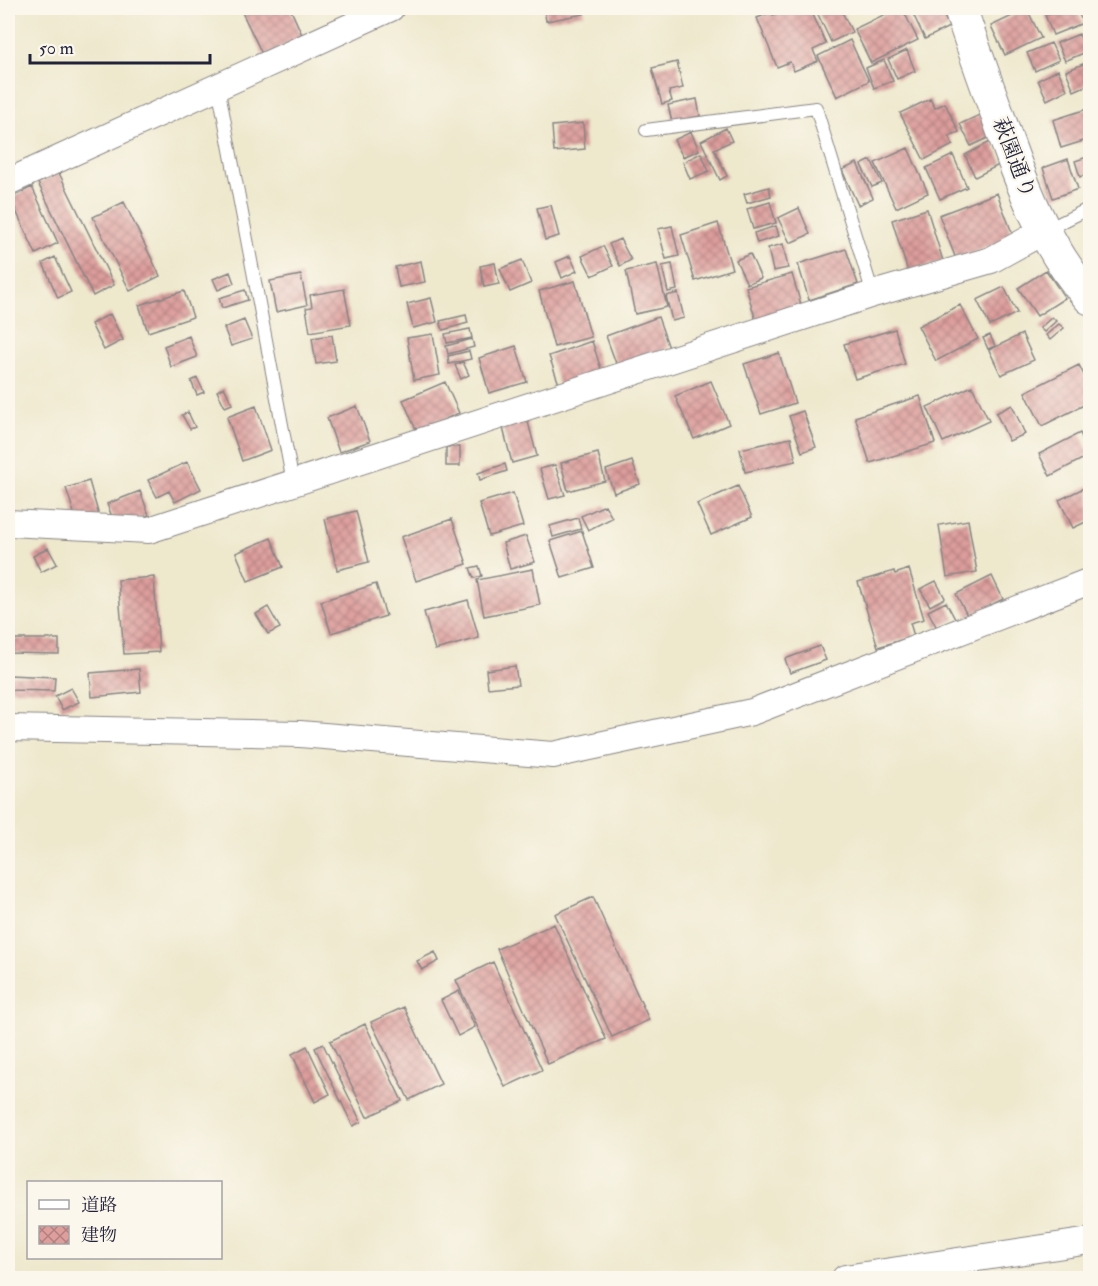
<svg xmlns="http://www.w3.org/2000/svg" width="1098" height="1286" font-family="'IM FELL Double Pica','Noto Serif JP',serif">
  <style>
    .building { fill: url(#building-cross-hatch) }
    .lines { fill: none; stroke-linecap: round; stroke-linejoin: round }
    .lane-casing { stroke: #888584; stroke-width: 14 }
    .street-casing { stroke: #888584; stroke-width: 28 }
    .secondary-casing { stroke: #888584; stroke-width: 35 }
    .lane { stroke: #fff; stroke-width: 12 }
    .street { stroke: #fff; stroke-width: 26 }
    .secondary { stroke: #fff; stroke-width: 33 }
    .labels { text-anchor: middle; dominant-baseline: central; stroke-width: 4.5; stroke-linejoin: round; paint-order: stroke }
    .street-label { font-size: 21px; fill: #22223b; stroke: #fbf7ec }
  </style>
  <defs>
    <pattern id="building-cross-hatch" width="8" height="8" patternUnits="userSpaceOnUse" patternTransform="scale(1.5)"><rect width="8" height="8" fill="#dd9e9c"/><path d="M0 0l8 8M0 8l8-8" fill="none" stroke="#b38080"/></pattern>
  </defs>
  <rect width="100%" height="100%" fill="#fbf7ec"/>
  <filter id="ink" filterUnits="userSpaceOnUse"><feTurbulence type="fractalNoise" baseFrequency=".0167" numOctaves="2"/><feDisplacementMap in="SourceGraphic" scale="12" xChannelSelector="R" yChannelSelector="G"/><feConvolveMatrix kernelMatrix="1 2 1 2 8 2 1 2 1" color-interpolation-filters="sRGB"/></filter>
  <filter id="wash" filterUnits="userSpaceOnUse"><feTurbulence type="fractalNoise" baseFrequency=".008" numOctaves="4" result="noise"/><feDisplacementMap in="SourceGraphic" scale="24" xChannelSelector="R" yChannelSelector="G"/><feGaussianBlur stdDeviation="1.35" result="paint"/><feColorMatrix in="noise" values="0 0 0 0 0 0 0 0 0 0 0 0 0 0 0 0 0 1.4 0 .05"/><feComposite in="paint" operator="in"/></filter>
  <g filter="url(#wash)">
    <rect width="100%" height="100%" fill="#eee8cd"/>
    <g id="blocks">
      <!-- building -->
      <path class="building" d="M240 8H290L303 37 263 56Z
        M544 8H583L584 14 546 21Z
        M792 8H810L826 44 813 50 818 61 794 71 790 62 777 67 757 18 772 12 773 15Z
        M815 8H840L852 32 831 42Z
        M898 8H902L918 40 871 63 854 29Z
        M927 8H940L949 27 925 39 913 14Z
        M1061 8H1076L1083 23 1053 35 1045 15Z
        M1027 9 1041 38 1005 55 991 26Z
        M1079 34 1086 52 1065 61 1057 43Z
        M850 40 869 81 837 97 818 56Z
        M1051 43 1059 60 1035 71 1027 53Z
        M907 50 915 71 897 79 888 59Z
        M884 60 893 81 874 88 866 68Z
        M677 62 683 88 669 91 672 101 662 104 652 68Z
        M1088 62 1090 67V84L1074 91 1066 71Z
        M1058 70 1067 90 1047 100 1038 80Z
        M697 99 700 116 672 122 668 105Z
        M930 99 935 108 945 103 959 132 949 136 953 145 924 160 900 113Z
        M1090 108V139L1061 148 1053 120Z
        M982 114 992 136 971 146 960 124Z
        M583 123 585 149 554 152 552 126Z
        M726 128 732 141 714 149 727 176 720 180 701 141Z
        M691 132 699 150 683 157 674 140Z
        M992 141 1003 163 975 177 965 155Z
        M908 148 928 193 896 208 875 163Z
        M701 153 709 171 690 179 683 162Z
        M953 155 967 187 940 199 926 168Z
        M1090 156V173L1080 177 1075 161Z
        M1068 159 1078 189 1053 198 1043 168Z
        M871 160 882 183 872 187 861 165Z
        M857 163 873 198 858 205 842 170Z
        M59 173 114 285 93 296 38 183Z
        M32 187 58 243 36 254 10 198Z
        M769 187 771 196 747 203 744 194Z
        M997 193 1014 238 956 259 939 215Z
        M124 202 160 276 130 291 93 217Z
        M770 202 776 223 753 229 747 209Z
        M551 205 559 236 545 240 537 208Z
        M799 208 810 234 790 243 778 218Z
        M927 209 943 261 908 272 892 220Z
        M718 223 732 269 695 281 681 235Z
        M672 226 679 256 666 259 658 229Z
        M776 226 779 236 757 243 754 233Z
        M620 239 631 260 620 266 609 244Z
        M783 244 788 268 773 271 768 248Z
        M603 246 613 266 592 276 582 256Z
        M846 249 858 284 809 300 798 264Z
        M750 254 761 278 747 284 736 260Z
        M570 256 577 271 562 278 556 262Z
        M55 257 71 292 58 298 43 263Z
        M522 260 531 283 510 292 500 269Z
        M421 261 425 282 399 287 395 267Z
        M495 263 499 284 484 287 480 266Z
        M657 264 667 307 635 314 626 271Z
        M672 264 677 290 668 292 662 266Z
        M1046 270 1065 298 1037 316 1018 288Z
        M230 272 234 283 218 290 213 279Z
        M792 274 802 308 756 321 746 287Z
        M301 275 307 305 276 312 270 281Z
        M575 281 591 337 554 347 539 291Z
        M1004 287 1017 313 990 326 977 300Z
        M344 289 351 325 310 332 306 308 312 307 310 295Z
        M245 290 248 300 222 308 219 298Z
        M184 291 193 317 148 332 139 305Z
        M678 293 684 318 672 321 666 296Z
        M431 298 437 322 413 328 407 304Z
        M960 305 978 339 936 361 918 326Z
        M110 314 123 340 104 350 91 324Z
        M466 315 468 323 443 330 440 321Z
        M658 317 669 348 617 366 606 336Z
        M1052 317 1056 321 1044 332 1040 328Z
        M244 320 252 339 231 346 224 328Z
        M1059 324 1064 328 1050 340 1046 335Z
        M470 329 472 338 447 343 445 334Z
        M895 329 905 364 855 379 844 344Z
        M433 334 440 375 414 380 407 338Z
        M1022 334 1034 360 1001 375 989 350Z
        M332 335 336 361 316 364 312 338Z
        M990 335 995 346 988 349 983 338Z
        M189 336 197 357 171 367 164 346Z
        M472 339 474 347 448 354 446 346Z
        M592 341 602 372 560 387 549 356Z
        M516 346 527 382 489 393 479 358Z
        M469 351 471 359 449 364 448 356Z
        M779 353 795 403 761 414 744 364Z
        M463 362 469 375 461 379 455 365Z
        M1079 365 1090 387V402L1042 426 1025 392Z
        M197 378 204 392 197 395 191 381Z
        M711 381 729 424 694 439 675 396Z
        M445 382 459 413 417 432 403 400Z
        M972 386 989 421 943 442 927 407Z
        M224 387 232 404 225 407 217 391Z
        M920 396 935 443 870 463 855 417Z
        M1012 405 1025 434 1009 441 996 413Z
        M256 406 271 450 242 461 227 417Z
        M357 406 370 441 339 452 327 418Z
        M803 411 816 447 802 452 789 416Z
        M188 412 195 427 190 429 182 415Z
        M527 418 537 456 512 463 502 424Z
        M1080 433 1090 455 1050 476 1039 454Z
        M791 438 796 461 745 472 740 449Z
        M446 447H460V466H446Z
        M598 453 605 481 568 491 561 463Z
        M632 461 640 484 614 493 606 470Z
        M187 462 201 489 175 502 169 491 157 497 148 480Z
        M505 464 507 471 480 480 478 473Z
        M555 465 565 495 549 499 540 469Z
        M89 481 99 516 77 522 66 488Z
        M1090 485V520L1073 528 1059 500Z
        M738 486 752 517 711 535 697 504Z
        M140 491 149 515 116 527 107 504Z
        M513 493 523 526 489 536 479 503Z
        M605 505 612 518 588 530 581 516Z
        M356 511 369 562 337 570 325 519Z
        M578 518 581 529 553 537 550 526Z
        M452 519 467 564 416 581 401 537Z
        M968 520 977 572 947 577 939 525Z
        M582 531 594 568 562 578 550 541Z
        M526 536 535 562 510 569 503 543Z
        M271 538 283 567 248 581 236 553Z
        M48 548 57 564 41 572 33 556Z
        M479 566 482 576 474 578 470 568Z
        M533 569 540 605 484 616 477 580Z
        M909 569 924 619 910 623 914 636 878 647 858 582 894 571 895 574Z
        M992 576 1003 599 968 617 956 594Z
        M154 577 159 652 124 654 118 580Z
        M936 581 945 598 930 606 920 589Z
        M376 584 386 616 331 633 321 601Z
        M468 600 479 638 435 650 424 612Z
        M946 602 955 619 937 628 928 611Z
        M268 607 280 628 268 634 256 614Z
        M8 639H59V654L8 653Z
        M820 646 826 660 790 673 785 659Z
        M515 666 518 685 488 688 486 670Z
        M139 669 141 692 92 697 90 673Z
        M8 675 55 677 54 691 8 690Z
        M71 688 79 702 62 710 55 696Z
        M593 897 649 1020 612 1037 555 914Z
        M554 924 606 1039 548 1064 497 949Z
        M435 952 439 961 422 970 417 961Z
        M493 962 542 1070 505 1087 456 980Z
        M459 991 475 1027 458 1036 441 1000Z
        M404 1007 441 1084 409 1100 371 1022Z
        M365 1024 402 1101 367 1117 330 1041Z
        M323 1044 361 1122 353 1126 315 1048Z
        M307 1046 330 1094 315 1102 292 1054Z"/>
    </g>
  </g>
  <g filter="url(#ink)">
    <use href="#blocks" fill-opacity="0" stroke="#888584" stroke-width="1.5"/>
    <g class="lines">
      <defs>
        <path id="lane" d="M218 86 293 483
          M646 130 816 108 873 294
          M1046 230 1090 208"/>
        <path id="street" d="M8 182 391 8
          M8 523 149 530 873 294 991 260 1044 231
          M8 728 300 734 553 755 752 712 1090 581
          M845 1278 1090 1241"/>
        <path id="secondary" d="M960 8C972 44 985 80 998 116 1020 180 1044 247 1090 298"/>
      </defs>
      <!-- lane casing -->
      <use href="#lane" class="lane-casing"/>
      <!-- street casing -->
      <use href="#street" class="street-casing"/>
      <!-- secondary casing -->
      <use href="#secondary" class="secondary-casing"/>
      <!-- lane -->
      <use href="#lane" class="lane"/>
      <!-- street -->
      <use href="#street" class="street"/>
      <!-- secondary -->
      <use href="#secondary" class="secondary"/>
    </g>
  </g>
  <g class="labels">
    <!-- street labels -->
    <g class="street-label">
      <text transform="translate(1014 158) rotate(69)">萩園通り</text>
    </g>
  </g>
  <!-- margin -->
  <rect width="1098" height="1286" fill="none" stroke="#fbf7ec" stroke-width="30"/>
  <!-- legend -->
  <rect x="27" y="1181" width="195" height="78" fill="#fbf7ec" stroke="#a4a2a5" stroke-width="1.5"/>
  <rect x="39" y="1200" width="30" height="9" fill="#ffffff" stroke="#a4a2a5" stroke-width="1.5"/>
  <text x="81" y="1211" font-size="18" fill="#22223b">道路</text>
  <rect x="39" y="1226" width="30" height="18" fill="url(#building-cross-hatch)" stroke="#a4a2a5" stroke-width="1.5"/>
  <text x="81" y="1241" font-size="18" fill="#22223b">建物</text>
  <!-- scale -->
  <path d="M30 54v9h180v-9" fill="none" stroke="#22223b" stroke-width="3"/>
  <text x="39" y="54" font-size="18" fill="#22223b" stroke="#fbf7ec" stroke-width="4.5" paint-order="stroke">50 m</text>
</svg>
